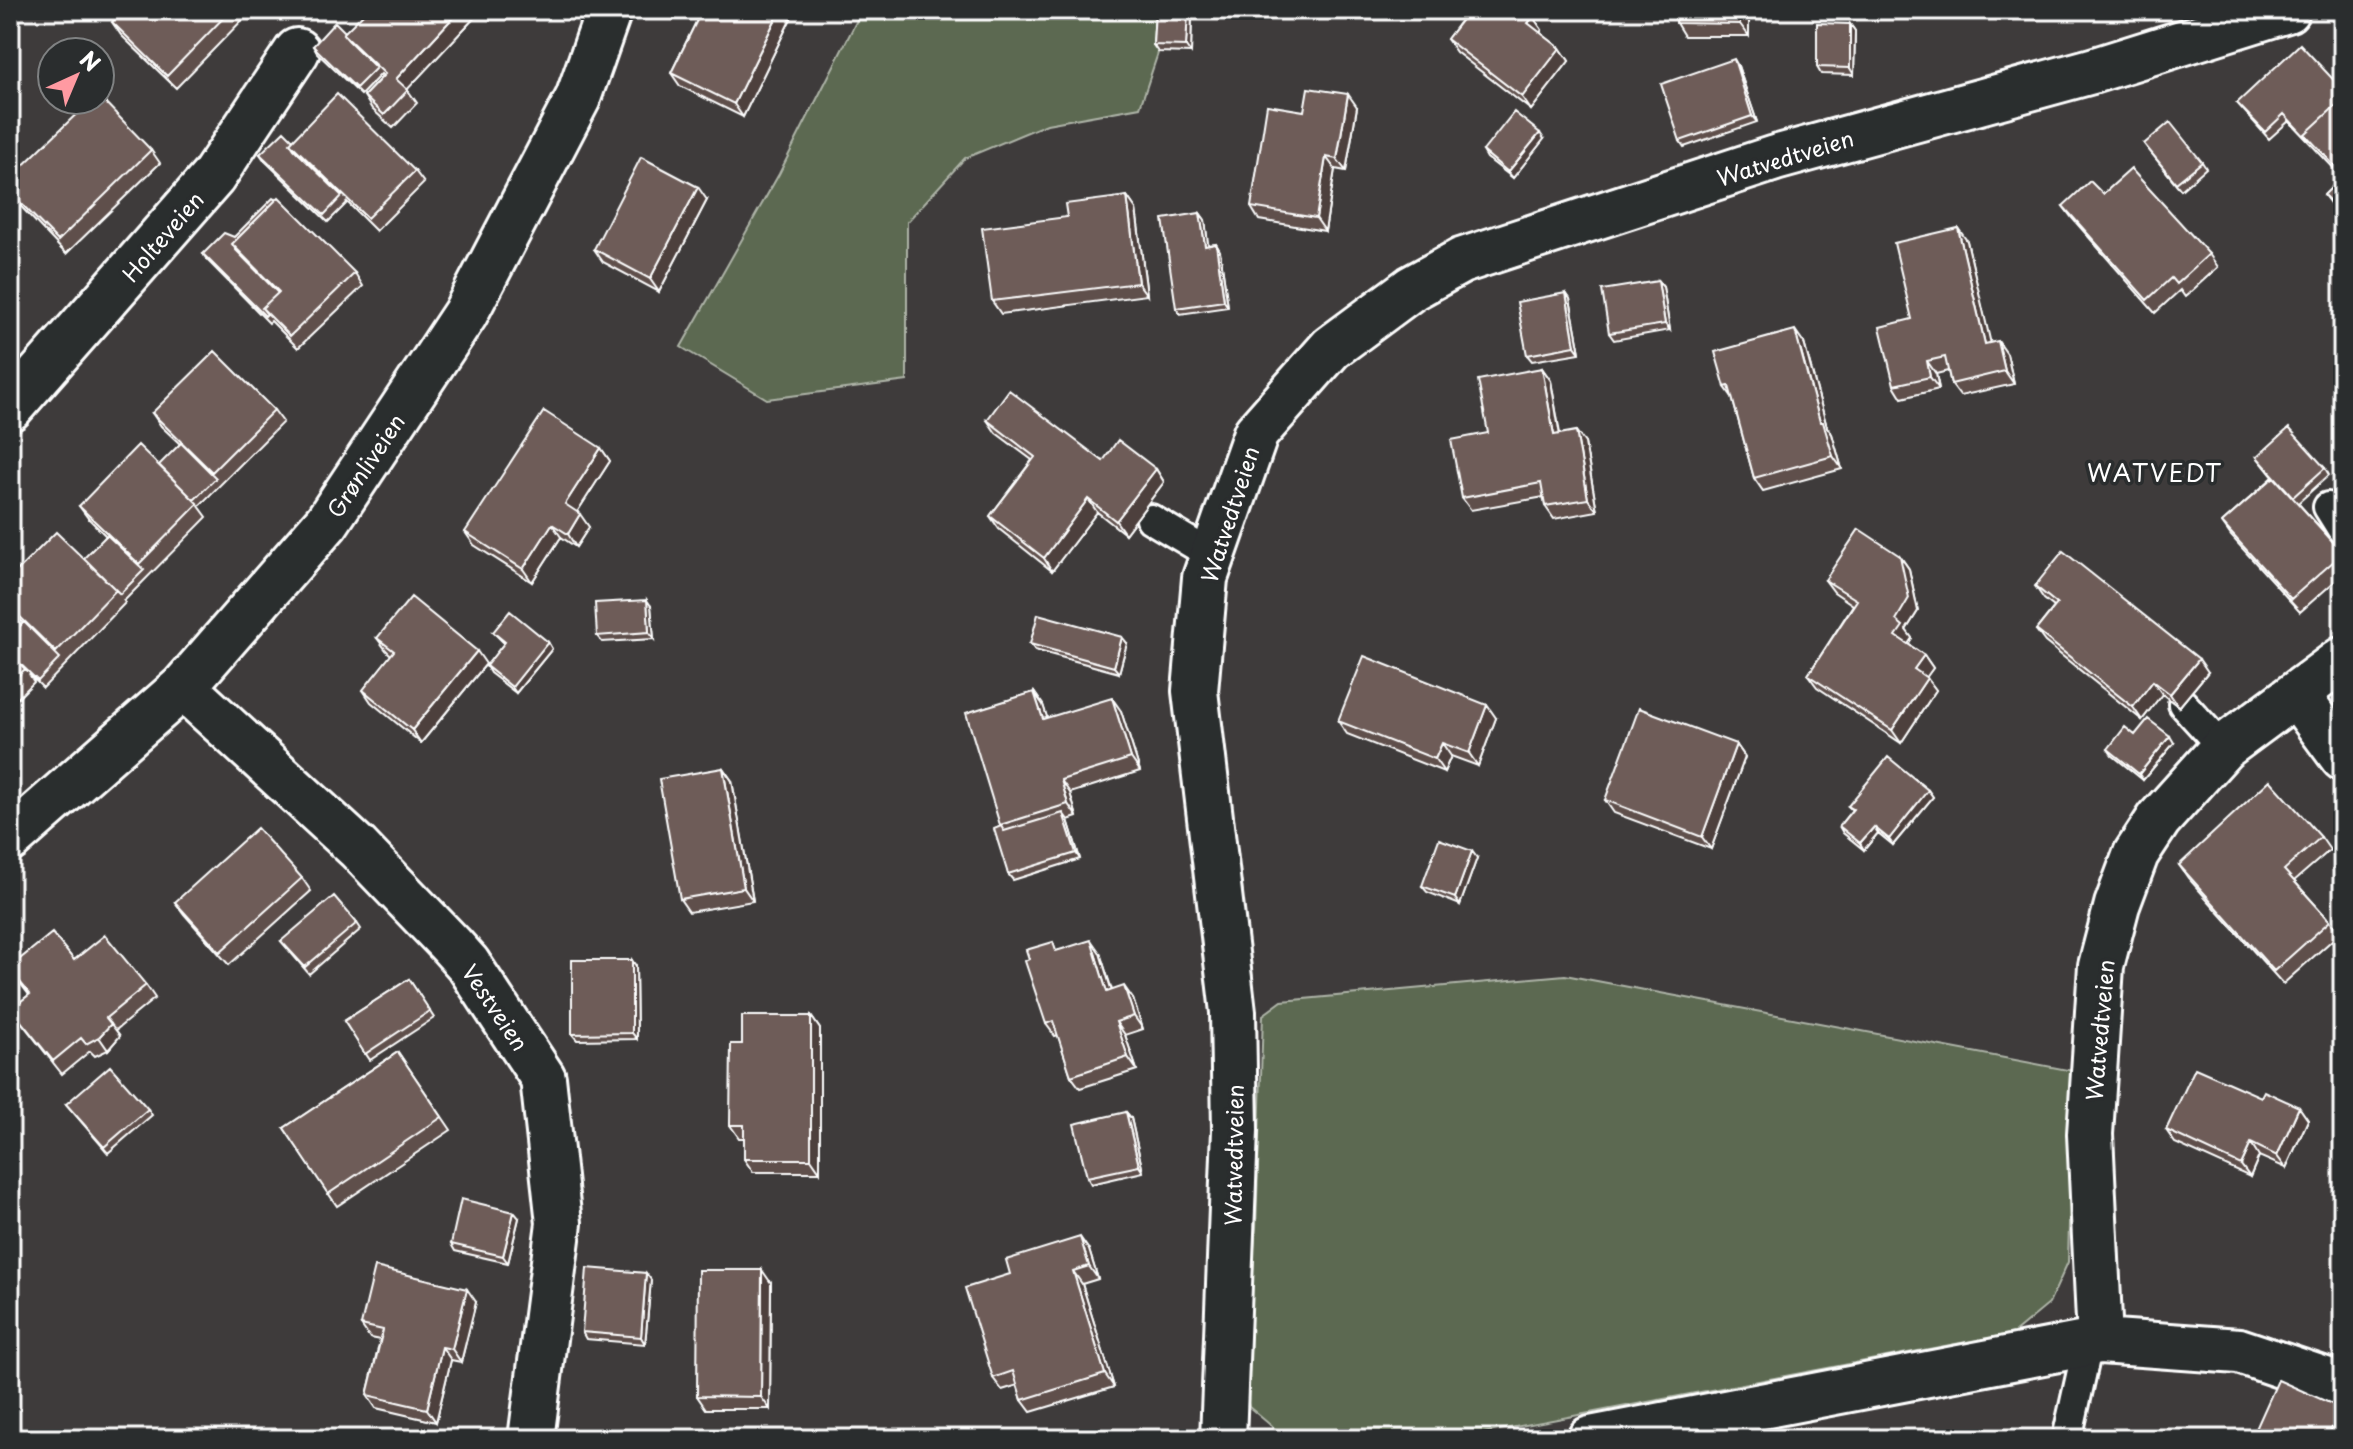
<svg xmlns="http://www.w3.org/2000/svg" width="2353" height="1449" font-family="'Playpen Sans',sans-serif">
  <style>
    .green { fill: #5c6951; stroke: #aeb4a8; stroke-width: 2 }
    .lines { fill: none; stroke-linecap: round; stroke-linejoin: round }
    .lane-casing { stroke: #fff; stroke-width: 34 }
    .street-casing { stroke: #fff; stroke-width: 50 }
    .lane { stroke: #2a2d2e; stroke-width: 28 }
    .street { stroke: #2a2d2e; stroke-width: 44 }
    .wall { fill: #5f4f4c; stroke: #fff; stroke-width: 2 }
    .shaded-wall { fill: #4d403e; stroke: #fff; stroke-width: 2 }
    .building { fill: #6e5c58; stroke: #fff; stroke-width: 2 }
    .labels { text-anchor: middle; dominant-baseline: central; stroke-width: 7; stroke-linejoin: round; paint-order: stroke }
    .street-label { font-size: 22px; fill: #fff; stroke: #2a2d2e }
    .neighbourhood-label { font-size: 24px; letter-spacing: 2px; fill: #fff; stroke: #2a2d2e }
  </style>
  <rect width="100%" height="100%" fill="#3e3b3b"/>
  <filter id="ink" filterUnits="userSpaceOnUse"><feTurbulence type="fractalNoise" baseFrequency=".0125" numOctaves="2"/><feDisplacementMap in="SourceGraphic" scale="16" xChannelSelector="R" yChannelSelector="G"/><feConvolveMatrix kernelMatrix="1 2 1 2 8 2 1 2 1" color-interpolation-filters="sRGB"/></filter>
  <g filter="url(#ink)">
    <!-- green -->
    <path class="green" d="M857 10H1164L1158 53 1140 107 1047 124 965 158 907 222V381L767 399 681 347 779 174 857 20Z
      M1565 975 2073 1071 2068 1262 2049 1304 2014 1333 1451 1439H1287L1249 1407 1242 1377 1256 1228 1263 1015 1282 1001Z"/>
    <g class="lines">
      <defs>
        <path id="lane" d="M2328 507 2343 531
          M1151 519 1213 556
          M2183 704 2223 748
          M2067 1439 2088 1344"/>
        <path id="street" d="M10 408 213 177 297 51
          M2343 659 2223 748 2159 819 2136 854 2117 905 2101 966 2090 1134 2100 1341 2239 1351 2343 1386
          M183 687 358 848 451 945 468 964 543 1078 559 1223 531 1439
          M2296 694 2343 758
          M10 839 183 687 327 522 465 314 578 98 609 10
          M1223 1439 1235 1130 1233 1012 1195 691 1205 578 1256 433 1331 348 1412 288 1461 261 1775 158 2092 71 2287 10
          M1590 1439 2100 1341"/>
      </defs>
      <!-- lane casing -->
      <use href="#lane" class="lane-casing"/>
      <!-- street casing -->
      <use href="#street" class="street-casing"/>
      <!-- lane -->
      <use href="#lane" class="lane"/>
      <!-- street -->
      <use href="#street" class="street"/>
    </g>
    <!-- wall -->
    <path class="wall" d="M124 10H252L176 88 121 35 112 22Z
      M702 10H795L743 117 680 86 671 73Z
      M1155 10H1191L1192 12 1191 53 1158 52 1153 45Z
      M1456 10H1512L1517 14 1533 17 1542 30 1540 33 1560 48 1569 61 1531 110 1456 52 1447 39 1464 16Z
      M1676 10H1749V36H1684L1676 23Z
      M477 15 407 89 417 103 393 128 372 109 364 96 383 76 381 74 361 95 317 53 313 46 345 32Z
      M1850 24 1855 31 1854 75 1821 74 1817 67Z
      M1738 66 1757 122 1684 147 1680 141Z
      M2343 90V218L2333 207 2324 195 2342 177 2289 121 2269 139 2237 103Z
      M1357 107 1346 171 1335 169 1325 231 1259 220 1251 207 1304 111Z
      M1544 139 1513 178 1487 158 1483 151Z
      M293 140 415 171 424 183 376 231 346 201 347 203 328 222 265 161 260 154Z
      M2144 144 2202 162 2206 168 2181 190Z
      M151 150 160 163 66 254 10 195V178Z
      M2103 194 2209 254 2218 267 2185 297 2180 290 2155 313 2072 218 2063 206Z
      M1127 196 1136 209 1147 295 1001 314 992 301 1067 217Z
      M707 200 659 292 603 262 594 249Z
      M1200 213 1205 220 1208 245 1216 244 1220 251 1228 307 1180 314 1176 308Z
      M234 237 355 273 363 286 298 348 271 321 269 323 208 261 203 254Z
      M1967 241 1990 343 2007 354 2014 384 1960 396 1951 384 1948 371 1936 374 1939 389 1902 398 1894 385 1912 319Z
      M1658 281 1663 287 1670 330 1614 340 1609 333Z
      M1566 293 1570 299 1580 353 1532 361 1527 355Z
      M1804 343 1827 427 1832 434 1842 469 1763 491 1754 478 1732 397 1725 387Z
      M1542 368 1551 381 1560 434 1585 443 1597 511 1554 519 1545 506 1544 497 1471 510 1462 498 1488 433Z
      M274 410 283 422 199 506 207 517 124 601 123 599 125 603 43 688 29 674 34 682 10 706V636L23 623 10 610V578L85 560 106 536 88 518 79 506 161 467 180 444 161 426 152 413Z
      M987 420 1103 461 1156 469 1164 482 1125 534 1097 512 1052 571 999 529 990 516 1032 460 996 433Z
      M601 448 610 461 577 512 589 527 576 547 561 537 532 582 474 545 465 532Z
      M2257 457 2325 468 2329 475 2298 503 2343 553V574L2300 612 2231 536 2222 523 2273 477Z
      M1900 556 1909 569 1918 611 1906 630 1912 638 1908 644 1924 655 1933 668 1926 677 1936 690 1901 743 1817 687 1808 675 1853 605 1834 592 1825 580Z
      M2035 586 2208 672 2179 707 2162 694 2142 720 2045 642 2036 630 2054 607 2044 599Z
      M651 606 654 639 602 642 597 636Z
      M493 632 548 642 552 649 516 693 490 673 486 666 504 643Z
      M377 638 486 664 421 743 371 702 363 690 391 655 386 650Z
      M1127 643 1119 673 1035 650 1030 644Z
      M1034 692 1043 705 1047 718 1121 711 1140 771 1070 793 1077 817 1068 820 1080 859 1013 880 1008 874 1000 825Z
      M1496 718 1478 766 1451 756 1444 772 1347 734 1338 721Z
      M2135 735 2174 743 2143 780 2112 755 2108 749Z
      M1736 744 1745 757 1711 849 1614 813 1605 800Z
      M723 768 732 781 753 901 689 912 680 899Z
      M1928 790 1933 797 1893 845 1878 833 1864 850 1843 833 1839 826 1852 810 1848 806Z
      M2321 837 2330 850 2294 881 2330 921 2339 934 2283 984 2188 878 2179 865Z
      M1477 858 1460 905 1427 892 1422 886Z
      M302 878 311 891 229 965 184 914 175 902Z
      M357 923 361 929 309 974 281 941Z
      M1059 950 1100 953 1112 990 1133 999 1143 1029 1125 1035 1137 1070 1080 1088 1071 1076 1058 1035 1055 1036 1046 1024Z
      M74 960 146 985 155 998 116 1030 120 1036 108 1050 95 1056 90 1051 62 1074 11 1009 29 995 10 970Z
      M636 966 637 1039 577 1040 572 1034Z
      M409 979 434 1018 370 1060 344 1021Z
      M811 1016 820 1029V1172H753L744 1159V1138H739L730 1125 742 1044Z
      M398 1052 451 1130 337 1206 284 1128Z
      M2261 1097 2299 1107 2308 1120 2286 1168 2259 1156 2250 1177 2175 1143 2166 1130Z
      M66 1104 148 1109 152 1115 108 1153Z
      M1126 1112 1131 1118 1143 1172 1091 1184 1087 1177Z
      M519 1218 508 1263 455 1251 451 1244Z
      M1089 1250 1098 1279 1082 1284 1114 1387 1031 1412 1022 1400 1018 1385 1002 1390 993 1378Z
      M646 1273 651 1280 645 1344 586 1339 582 1332Z
      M771 1283 770 1409H706L697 1396Z
      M476 1302 461 1362 451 1360 436 1422 376 1408 367 1395 380 1340 370 1338 361 1325Z
      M2256 1429 2335 1439H2269L2260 1435Z"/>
    <!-- shaded-wall -->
    <path class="shaded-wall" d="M460 10H474L477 15 405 92 396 79Z
      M780 10H795L743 117 734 104Z
      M1188 10H1191L1192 12 1191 53 1186 46Z
      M1740 10H1749V36L1740 24Z
      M1533 17 1542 30 1537 36 1528 23Z
      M1850 24 1855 31 1854 75 1850 68Z
      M1560 48 1569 61 1531 110 1522 97Z
      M1734 59 1738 66 1757 122 1752 116Z
      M1348 94 1357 107 1346 171 1337 159Z
      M1540 133 1544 139 1513 178 1508 172Z
      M1326 157 1335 169 1325 231 1316 218Z
      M698 187 707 200 659 292 650 279Z
      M1127 196 1136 209 1147 295 1138 283Z
      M1200 213 1205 220 1209 252 1205 246Z
      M1958 228 1967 241 1994 357 1985 344Z
      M1216 244 1220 251 1228 307 1224 301Z
      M1658 281 1663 287 1670 330 1665 324Z
      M1566 293 1570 299 1580 353 1575 346Z
      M1795 330 1804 343 1827 427 1832 434 1842 469 1833 456 1820 422Z
      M1998 341 2007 354 2014 384 2005 371Z
      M1927 361 1936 374 1939 389 1930 377Z
      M1542 368 1551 381 1562 448 1554 435Z
      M1576 431 1585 443 1597 511 1588 499Z
      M601 448 610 461 574 517 565 504Z
      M1156 469 1164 482 1125 534 1116 521Z
      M1088 499 1097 512 1052 571 1044 558Z
      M580 514 589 527 576 547 568 534Z
      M552 524 561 537 532 582 523 569Z
      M1900 556 1909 569 1918 611 1906 630 1912 638 1905 649 1896 636V620Z
      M647 600 651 606 654 639 649 632Z
      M1122 637 1127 643 1119 673 1114 667Z
      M548 642 552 649 516 693 512 687Z
      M477 651 486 664 421 743 412 730Z
      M1924 655 1933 668 1923 682 1914 669Z
      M2199 659 2208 672 2179 707 2170 694Z
      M1927 678 1936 690 1901 743 1892 730Z
      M2153 681 2162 694 2142 720 2133 707Z
      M1034 692 1043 705 1052 732 1043 719Z
      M1112 698 1121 711 1140 771 1131 758Z
      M1487 705 1496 718 1478 766 1469 753Z
      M2170 736 2174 743 2143 780 2139 774Z
      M1442 743 1451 756 1444 772 1435 759Z
      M1736 744 1745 757 1711 849 1702 837Z
      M723 768 732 781 753 901 744 888Z
      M1061 780 1070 793 1077 817 1068 804Z
      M1928 790 1933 797 1893 845 1889 839Z
      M1063 813 1068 820 1080 859 1076 853Z
      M1874 827 1878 833 1864 850 1860 843Z
      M1472 851 1477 858 1460 905 1455 898Z
      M1091 940 1100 953 1116 1005 1107 992Z
      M632 960 636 966 637 1039 632 1033Z
      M1124 986 1133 999 1143 1029 1134 1016Z
      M811 1016 820 1029V1172L811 1159Z
      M1116 1022 1125 1035 1137 1070 1128 1057Z
      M111 1024 120 1036 108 1050 99 1037Z
      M2299 1107 2308 1120 2286 1168 2277 1156Z
      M1126 1112 1131 1118 1143 1172 1139 1166Z
      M2251 1143 2259 1156 2250 1177 2241 1165Z
      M514 1212 519 1218 508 1263 503 1256Z
      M1080 1237 1089 1250 1098 1279 1089 1266Z
      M762 1270 771 1283 770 1409 761 1397Z
      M1073 1271 1082 1284 1114 1387 1105 1374Z
      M646 1273 651 1280 645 1344 641 1337Z
      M467 1289 476 1302 461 1362 452 1349Z
      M442 1347 451 1360 436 1422 427 1409Z
      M2341 1408 2343 1411V1420L2335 1439H2327Z"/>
    <!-- building -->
    <path class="building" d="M124 10H231L167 76 112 22Z
      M367 10H460L396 79 408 90 384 115 364 96 385 74 343 34Z
      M702 10H780L734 104 671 73Z
      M1155 10H1188L1186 46 1153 45Z
      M1464 10H1512L1517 14 1520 10H1523L1533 17 1528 23 1560 48 1522 97 1447 39 1467 13Z
      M1676 10H1740V24L1676 23Z
      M335 22 345 32 343 34 348 40 376 68 356 88 313 46Z
      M1817 23 1850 24V68L1817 67Z
      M2300 44 2343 90V99L2305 134 2309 141 2284 114 2265 132 2237 103Z
      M1734 59 1752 116 1680 141 1661 84Z
      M1308 88 1348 94 1337 159 1326 157 1316 218 1251 207 1267 105 1304 111Z
      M337 94 415 171 367 218 290 143Z
      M100 97 151 150 58 241 10 192V178L91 100H100Z
      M2343 99V175L2305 134Z
      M1514 112 1540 133 1508 172 1483 151Z
      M2170 122 2202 162 2176 183 2144 144Z
      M284 131 293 140 290 143 294 149 342 196 324 215 260 154Z
      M641 157 698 187 650 279 594 249Z
      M2131 169 2209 254 2176 284 2171 278 2147 300 2063 206 2090 181 2103 194Z
      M2343 176V215L2324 195Z
      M1127 196 1138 283 992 301 982 228 1067 217 1065 204Z
      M279 197 355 273 290 336 262 308 279 292 232 244Z
      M273 198 276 200 232 244 236 250 278 293 262 308 267 314 265 316 203 254 224 233 234 237Z
      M1200 213 1205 246 1216 244 1224 301 1176 308 1163 219Z
      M1958 228 1985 344 1998 341 2005 371 1951 384 1945 357 1927 361 1930 377 1894 385 1880 327 1912 319 1894 243Z
      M1658 281 1665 324 1609 333 1602 290Z
      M1566 293 1575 346 1527 355 1517 302Z
      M1795 330 1820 422H1823L1833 456 1754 478 1729 386 1725 387 1715 352Z
      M215 351 274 410 212 472 152 413Z
      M1542 368 1554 435 1576 431 1588 499 1545 506 1541 483 1462 498 1451 440 1488 433 1478 380Z
      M1009 390 1103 461 1118 440 1156 469 1116 521 1088 499 1044 558 990 516 1035 457 987 420Z
      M544 411 601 448 565 504 580 514 568 534 552 524 523 569 465 532Z
      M2289 428 2325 468 2293 497 2257 457Z
      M181 443 216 478 194 500 159 465Z
      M138 445 198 504 139 564 79 506Z
      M2274 477 2343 553 2291 599 2222 523Z
      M1859 529 1900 556 1909 598 1896 620 1903 626 1896 636 1924 655 1914 669 1927 678 1892 730 1808 675 1857 600 1825 580Z
      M56 532 116 590 56 652 10 607V578Z
      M107 535 144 570 120 594 84 558Z
      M2063 551 2199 659 2170 694 2153 681 2133 707 2036 630 2057 604 2035 586Z
      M411 597 477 651 412 730 363 690 394 651 377 638Z
      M647 600 649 632 597 636 595 603Z
      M510 611 548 642 512 687 486 666 505 642 493 632Z
      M1038 614 1122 637 1114 667 1030 644Z
      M24 622 60 658 38 681 10 654V636Z
      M10 654 25 669 10 684Z
      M1364 656 1487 705 1469 753 1442 743 1435 759 1338 721Z
      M1034 692 1043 719 1112 698 1131 758 1061 780 1068 804 1000 825 966 713Z
      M1639 708 1736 744 1702 837 1605 800Z
      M2148 719 2170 736 2139 774 2108 749 2125 727 2135 735Z
      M1888 757 1928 790 1889 839 1874 827 1860 843 1839 826 1853 809 1848 806Z
      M723 768 744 888 680 899 659 779Z
      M2270 780 2321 837 2284 870 2330 921 2274 971 2179 865Z
      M1063 813 1076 853 1008 874 994 829 1001 826 1004 831Z
      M257 828 302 878 220 952 175 902Z
      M1439 839 1472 851 1455 898 1422 886Z
      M334 896 357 923 305 967 281 941Z
      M52 933 74 960 105 935 146 985 106 1018 111 1024 99 1037 86 1044 81 1038 53 1061 11 1009 30 994 10 970V967Z
      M1091 940 1107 992 1124 986 1134 1016 1116 1022 1128 1057 1071 1076 1053 1021 1046 1024 1025 961 1029 959 1026 950 1053 942 1056 951Z
      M2343 945V966L2333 954Z
      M572 960H632V1033L572 1034Z
      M409 979 430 1011 365 1054 344 1021Z
      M742 1016H811V1159H744V1125H730L731 1044H742Z
      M398 1052 442 1117 328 1194 284 1128Z
      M110 1066 148 1109 104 1147 66 1104Z
      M2195 1068 2261 1097 2264 1091 2299 1107 2277 1156 2251 1143 2241 1165 2166 1130Z
      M1126 1112 1139 1166 1087 1177 1074 1124Z
      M461 1199 514 1212 503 1256 451 1244Z
      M1080 1237 1089 1266 1073 1271 1105 1374 1022 1400 1013 1371 993 1378 965 1288 1010 1274 1006 1260Z
      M375 1267 467 1289 452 1349 442 1347 427 1409 367 1395 383 1330 361 1325Z
      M587 1268 646 1273 641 1337 582 1332Z
      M698 1270H762L761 1397 697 1396Z
      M2278 1380 2341 1408 2327 1439H2279L2256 1429Z"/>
  </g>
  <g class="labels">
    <!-- street labels -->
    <g class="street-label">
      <text transform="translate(1785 157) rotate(-17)">Watvedtveien</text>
      <text transform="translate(162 236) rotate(-49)">Holteveien</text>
      <text transform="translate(365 465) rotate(-56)">Grønliveien</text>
      <text transform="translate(1229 514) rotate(-72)">Watvedtveien</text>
      <text transform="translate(496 1007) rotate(56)">Vestveien</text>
      <text transform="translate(2099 1030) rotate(-85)">Watvedtveien</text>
      <text transform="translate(1233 1155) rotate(-89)">Watvedtveien</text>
    </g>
    <!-- neighbourhood labels -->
    <g class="neighbourhood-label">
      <text x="2155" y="472">WATVEDT</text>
    </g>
  </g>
  <!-- margin -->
  <rect width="2353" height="1449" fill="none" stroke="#2a2d2e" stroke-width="40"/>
  <rect x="20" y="20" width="2313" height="1409" fill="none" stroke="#fff" stroke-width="3" filter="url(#ink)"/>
  <!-- north arrow -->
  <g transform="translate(76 76) rotate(44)"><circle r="38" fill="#2a2d2e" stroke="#7f8182" stroke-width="2"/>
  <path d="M0-6L14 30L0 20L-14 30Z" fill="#ff9aa2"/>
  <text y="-12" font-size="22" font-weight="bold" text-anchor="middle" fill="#ffffff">N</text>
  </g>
</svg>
